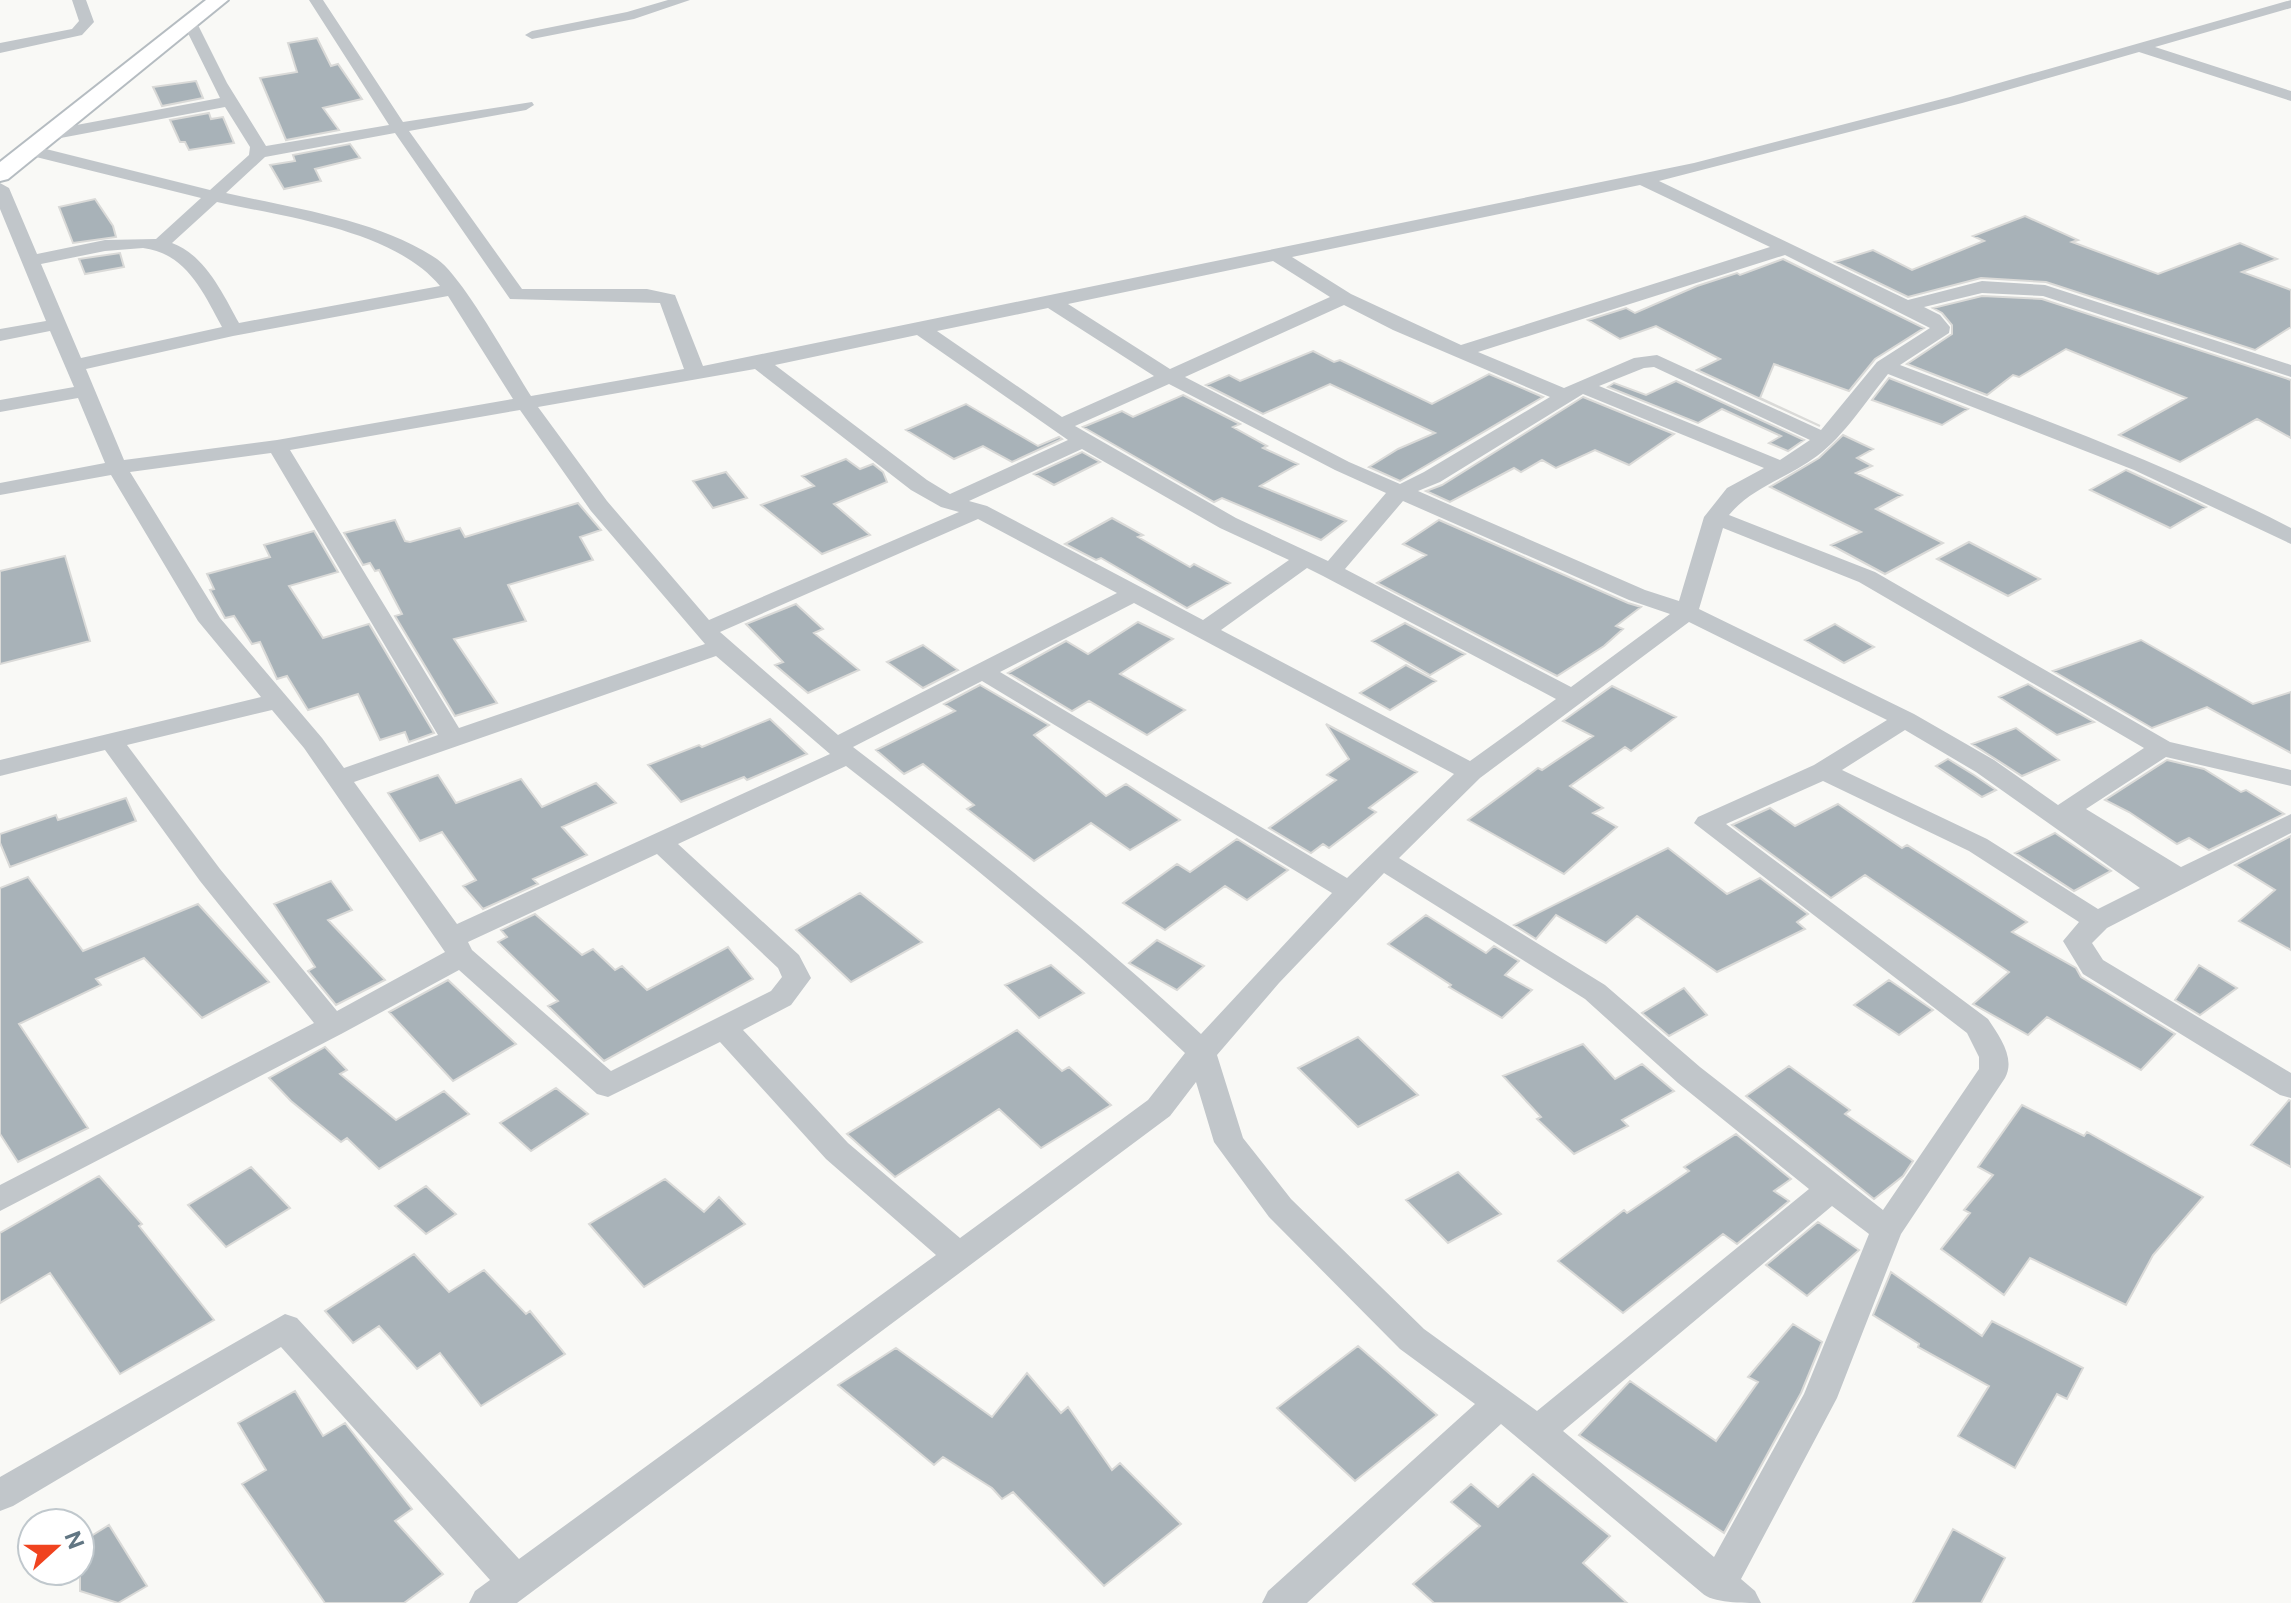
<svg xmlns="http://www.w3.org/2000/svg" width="2291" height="1603" font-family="'Public Sans',sans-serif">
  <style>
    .building { fill: #a8b2b8; stroke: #dadad8; stroke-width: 2 }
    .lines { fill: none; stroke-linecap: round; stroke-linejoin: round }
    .secondary-casing { stroke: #b5bcc1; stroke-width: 4 }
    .street { fill: #c1c6ca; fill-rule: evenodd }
    .secondary { fill: #fff; fill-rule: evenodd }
  </style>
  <rect width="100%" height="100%" fill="#f9f9f6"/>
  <!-- building -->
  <path class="building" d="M317 38 331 66 338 64 362 99 323 108 339 130 286 140 260 78 297 72 288 43Z
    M196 81 203 98 162 106 153 87Z
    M209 113 211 119 223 117 234 143 189 150 185 142H180L170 120Z
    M350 144 360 158 315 169 321 181 284 189 270 165 295 161 293 155Z
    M95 199 113 226 116 237 73 243 59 207Z
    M2025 216 2078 240 2072 242 2158 274 2240 243 2277 259 2242 272 2291 290V327L2255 350 2046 282 1981 278 1908 297 1835 262 1873 250 1912 270 1984 241 1973 236Z
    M120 253 124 267 85 274 79 259Z
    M1783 259 1924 328 1875 359 1849 391 1774 364 1760 398 1820 426 1697 370 1720 359 1656 326 1620 339 1588 320 1626 308 1635 313 1697 286 1737 273 1740 275Z
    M1982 296 2042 299 2291 380V438L2257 419 2180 462 2119 435 2186 398 2066 349 2019 377 2013 375 1987 395 1907 364 1952 334V325L1942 313 1933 308Z
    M1313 351 1334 362 1340 360 1432 404 1489 374 1543 397 1400 481 1369 467 1398 449 1435 433 1330 384 1263 414 1206 385 1229 375 1240 381Z
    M1889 378 1968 409 1942 425 1872 400Z
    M1676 381 1804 440 1788 451 1769 443 1781 436 1722 409 1698 423 1608 387 1614 383 1646 395Z
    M1183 395 1240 424 1233 427 1267 446 1263 448 1298 464 1260 486 1346 521 1321 540 1222 498 1214 502 1083 427 1122 411 1133 417Z
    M1583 397 1674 434 1629 465 1595 450 1556 468 1542 460 1521 472 1514 468 1450 502 1426 491 1442 485Z
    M966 404 1038 446 1059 437 1062 439 1012 462 983 446 954 459 906 430Z
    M1843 435 1873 449 1857 458 1872 466 1856 473 1902 495 1876 509 1943 543 1885 574 1831 545 1861 532 1770 487 1819 458Z
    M1082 452 1100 462 1054 485 1034 474Z
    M846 459 860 469 873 464 883 472 887 482 834 504 870 535 822 554 761 505 814 486 802 476Z
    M2126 470 2185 497 2206 507 2170 528 2090 490Z
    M726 472 747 498 713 508 693 481Z
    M578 503 601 530 580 537 593 560 508 585 526 621 454 639 497 703 455 716 395 616 402 614 379 570 375 571 370 563 363 565 344 533 395 520 405 541 410 542 460 528 465 537Z
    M1112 518 1143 535 1138 537 1190 567 1194 564 1230 583 1187 608 1101 558 1096 560 1065 544Z
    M1439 520 1628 603 1641 607 1616 626 1623 629 1604 646 1557 676 1377 583 1426 555 1403 544Z
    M314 531 338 572 289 586 323 638 369 624 434 733 409 742 405 732 380 740 358 694 308 710 287 676 277 679 260 642 252 644 234 616 225 618 210 590 214 589 207 574 270 557 264 545Z
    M1969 542 2040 579 2008 596 1937 559Z
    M65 556 90 641 0 664V571Z
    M796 604 823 629 814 633 859 670 808 693 775 665 783 662 746 624Z
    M1138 622 1173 639 1120 674 1185 710 1147 735 1089 701 1072 711 1008 673 1066 641 1088 654Z
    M1405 623 1465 654 1430 675 1372 641Z
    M1835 624 1874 647 1844 663 1805 640Z
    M2141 640 2253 704 2291 692V753L2207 707 2152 728 2053 671Z
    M923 645 958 670 923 688 887 662Z
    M1406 665 1436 681 1390 710 1360 693Z
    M2028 684 2094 722 2057 735 1999 697Z
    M980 685 1049 725 1034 735 1106 796 1126 784 1180 820 1130 850 1091 823 1034 861 967 809 974 805 923 764 904 774 876 750 955 711 944 704Z
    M1612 686 1676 717 1631 751 1625 747 1570 786 1603 808 1593 813 1617 827 1564 874 1468 820 1538 768 1542 770 1593 736 1563 721Z
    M770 719 807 754 747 780 744 777 681 802 648 765 699 745 702 747Z
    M1326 724 1417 772 1369 808 1376 812 1329 848 1323 844 1311 853 1269 828 1336 780 1327 775 1349 759Z
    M2016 728 2059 760 2022 776 1972 744Z
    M1948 759 1974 775 1996 790 1982 797 1936 766Z
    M2167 760 2204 769 2241 792 2246 790 2284 814 2209 850 2189 838 2177 844 2129 812 2105 800Z
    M438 775 456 803 521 779 542 807 596 783 616 803 562 827 587 855 533 879 538 884 483 909 463 886 476 880 442 832 420 841 388 793Z
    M126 798 136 821 10 867 0 843V834L56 815 58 820Z
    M1838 804 1902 848 1907 845 2027 922 2012 932 2076 968 2081 977 2175 1034 2141 1070 2047 1017 2028 1035 1973 1004 2009 972 1865 875 1831 898 1732 825 1770 808 1795 826Z
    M2055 833 2111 871 2074 891 2015 853Z
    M2291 836V950L2239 921 2275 890 2235 865Z
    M1237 839 1288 870 1247 900 1225 886 1165 930 1123 903 1177 864 1190 872Z
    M1668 848 1727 894 1760 878 1808 914 1797 922 1805 929 1717 972 1637 916 1606 943 1556 915 1536 939 1514 925Z
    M28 877 83 951 198 904 269 982 202 1018 144 958 96 979 101 985 19 1024 88 1128 18 1162 0 1134V888Z
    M331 881 352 910 328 920 385 980 336 1005 308 971 315 967 274 904Z
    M860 893 922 942 851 982 796 930Z
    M535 914 582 955 593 949 615 970 622 966 647 990 728 947 753 979 604 1061 548 1006 558 1001 498 942 507 937 501 930Z
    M1426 915 1486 953 1494 946 1519 961 1505 975 1532 990 1502 1018 1449 987 1451 985 1388 944Z
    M1157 940 1204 966 1177 990 1129 963Z
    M1051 965 1084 993 1039 1018 1005 985Z
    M2199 965 2237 988 2200 1015 2175 1000Z
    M448 980 516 1044 453 1081 389 1012Z
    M1889 980 1933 1010 1899 1035 1854 1005Z
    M1684 988 1707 1015 1669 1036 1642 1013Z
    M1017 1030 1062 1071 1069 1067 1111 1105 1041 1148 999 1109 895 1177 847 1134Z
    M1358 1037 1418 1095 1358 1127 1298 1068Z
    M1583 1044 1615 1079 1642 1064 1674 1091 1622 1120 1628 1126 1574 1154 1537 1119 1541 1117 1503 1076Z
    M325 1047 347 1070 340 1074 396 1120 444 1091 469 1114 379 1169 347 1138 341 1142 291 1101 269 1078Z
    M1789 1066 1850 1110 1845 1114 1913 1161 1903 1176 1874 1199 1746 1096Z
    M556 1088 588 1114 531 1151 500 1123Z
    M2289 1100 2291 1101V1167L2251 1145Z
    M2022 1105 2084 1136 2087 1132 2203 1197 2153 1255 2126 1305 2030 1258 2004 1295 1941 1249 1970 1213 1964 1210 1993 1175 1978 1167Z
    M1736 1134 1791 1179 1774 1191 1789 1201 1737 1244 1723 1234 1623 1313 1558 1261 1624 1210 1627 1213 1689 1171 1684 1167Z
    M251 1167 290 1208 226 1247 188 1205Z
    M1458 1172 1501 1214 1448 1243 1406 1200Z
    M99 1176 142 1224 139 1226 214 1320 120 1374 50 1273 0 1303V1233Z
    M665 1179 704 1212 719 1197 745 1224 644 1287 589 1224Z
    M426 1186 456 1214 426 1234 395 1206Z
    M1818 1222 1859 1250 1807 1296 1766 1265Z
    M414 1254 449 1292 484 1270 526 1314 530 1311 565 1354 481 1406 440 1353 417 1369 379 1326 353 1343 325 1311Z
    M1891 1272 1982 1336 1992 1321 2083 1368 2067 1399 2057 1394 2015 1468 1958 1436 1989 1386 1918 1347 1919 1344 1873 1315Z
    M1793 1324 1822 1342 1801 1393 1724 1533 1579 1435 1630 1381 1716 1441 1758 1382 1748 1377Z
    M1358 1346 1437 1415 1355 1481 1277 1408Z
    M896 1348 992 1417 1027 1373 1061 1413 1068 1407 1112 1470 1120 1463 1181 1524 1104 1586 1013 1492 1002 1499 992 1488 943 1457 934 1465 838 1385Z
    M295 1391 323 1436 345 1423 412 1509 395 1521 443 1574 404 1603H325L242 1484 266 1470 238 1423Z
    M1533 1474 1610 1536 1583 1563 1627 1603H1434L1413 1584 1480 1526 1451 1502 1471 1484 1498 1507Z
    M109 1525 147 1586 118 1603 80 1591V1543Z
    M1953 1529 2005 1558 1981 1603H1913Z"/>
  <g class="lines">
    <defs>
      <path id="secondary" d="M206 0H228L8 179 0 181V162Z"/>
    </defs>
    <!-- secondary casing -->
    <use href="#secondary" class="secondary-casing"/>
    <!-- street -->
    <path class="street" d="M72 0H86L94 22 82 35 0 53V43L72 29 79 21Z
      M309 0H323L403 122 532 102 534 105 526 110 409 131 522 289H647L675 295 703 366 1694 163 1950 97 2291 0V8L2155 47 2291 91V101L2139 52 1962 103 1659 181 1908 300 1982 281 2045 285 2291 365V377L2043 296 1982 293 1924 307 1940 315 1950 327 1949 333 1900 365C2032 415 2165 463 2291 528V544L2134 470 1888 374C1866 401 1845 435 1817 456 1788 478 1753 486 1729 515L1875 572 2170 742 2291 770V786L2166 757 2086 809 2181 867 2291 814V833L2107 928 2092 943 2103 960 2291 1073V1098L2280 1095 2083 974 2063 941 2079 922 1969 851 1823 781 1726 824 1988 1019C1999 1036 2016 1058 2005 1078L1901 1234 1837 1398 1741 1579 1755 1591 1761 1603C1743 1603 1712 1603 1702 1593L1501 1424 1307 1603H1262L1268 1591 1475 1404 1400 1349 1269 1217 1214 1142 1196 1082 1170 1116 517 1603H469L475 1591 490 1580 281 1347 13 1506 0 1511V1477L285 1314 297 1318 519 1559 936 1255 826 1159 720 1042 608 1097 597 1094 459 970 343 1033 0 1211V1185L314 1023 200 881 105 750 0 776V760L261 697 198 621 111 475 0 495V483L105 463 78 398 0 412V400L74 387 50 331 0 341V329L46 321 0 209V183L9 188 37 254 105 240 156 239 201 198 24 154 22 150 30 145 210 190 249 155 250 147 225 107 50 140 42 135 50 130 220 98 183 23 190 19 197 23 227 83 266 146 389 125ZM395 133 510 299 660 303 684 369 531 396C511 365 463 277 437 259 379 220 293 208 226 193L265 157ZM1640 185 1770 247 1461 345 1351 294 1292 257ZM217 202C285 217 394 230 440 286L239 323C223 294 205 255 172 243ZM143 248C186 253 203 292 222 327L81 358 41 264 105 251ZM1785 255 1930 328 1877 362 1821 430 1657 355 1634 358 1564 388 1478 352ZM1273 261 1330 297 1170 369 1068 304ZM448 296 513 399 277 440 124 460 86 369 233 336ZM1344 305 1393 330 1550 397 1424 472 1400 484 1349 462 1185 377ZM1048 308 1154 376 1062 417 937 331ZM917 335 1068 440 950 494 927 480 775 365ZM1654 367 1810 440 1780 460 1599 386 1644 368ZM755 369 911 490 941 507 959 512 709 620 607 501 538 407ZM1169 384 1335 470 1386 493 1328 561 1236 518 1075 426ZM1583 394 1764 468 1727 488 1704 517 1679 601 1645 590 1418 491 1440 482ZM520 410 591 511 705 644 459 728 290 450ZM1082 449 1220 528 1289 560 1203 620 987 506 969 501ZM271 453 438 735 344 768 322 738 220 618 130 472ZM1403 501 1629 600 1670 614 1571 687 1345 569ZM978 519 1117 593 838 735 720 632ZM1723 528 1859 582 2144 748 2058 805 1994 760 1914 714 1699 609ZM1307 568 1323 576 1556 699 1470 761 1221 630ZM1134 603 1454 774 1347 878 1000 672ZM1689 622 1887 720 1814 765 1698 817 1694 823 1967 1033 1979 1057V1069L1883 1210 1700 1067 1605 985 1399 858 1480 778ZM716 656 830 754 457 924 354 782ZM982 681 1332 893 1201 1034C1091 931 973 839 853 747ZM272 710 304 748 445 952 337 1011 220 869 127 745ZM1905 730 1976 772 2140 888 2098 909 1987 839 1842 770ZM846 766C963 857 1077 950 1185 1053L1148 1100 960 1238 848 1143 743 1030 791 1005 811 978 799 955 678 844ZM657 854 778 968 782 977 771 991 611 1071 472 950 468 942ZM1384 873 1585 999 1678 1083 1809 1189 1537 1411 1424 1329 1291 1199 1243 1138 1217 1055 1279 983ZM1832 1206 1869 1234 1804 1394 1714 1557 1563 1431Z
      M668 0H690L634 19 532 39 525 35 532 31 627 12Z"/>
    <!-- secondary -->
    <use href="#secondary" class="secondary"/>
  </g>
  <!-- north arrow -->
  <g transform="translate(56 1547) rotate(69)"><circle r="38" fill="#ffffff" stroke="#c0c8cd" stroke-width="2"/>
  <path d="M0-6L14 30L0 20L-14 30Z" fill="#f0431f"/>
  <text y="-12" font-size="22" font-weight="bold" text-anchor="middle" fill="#617683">N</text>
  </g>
</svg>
